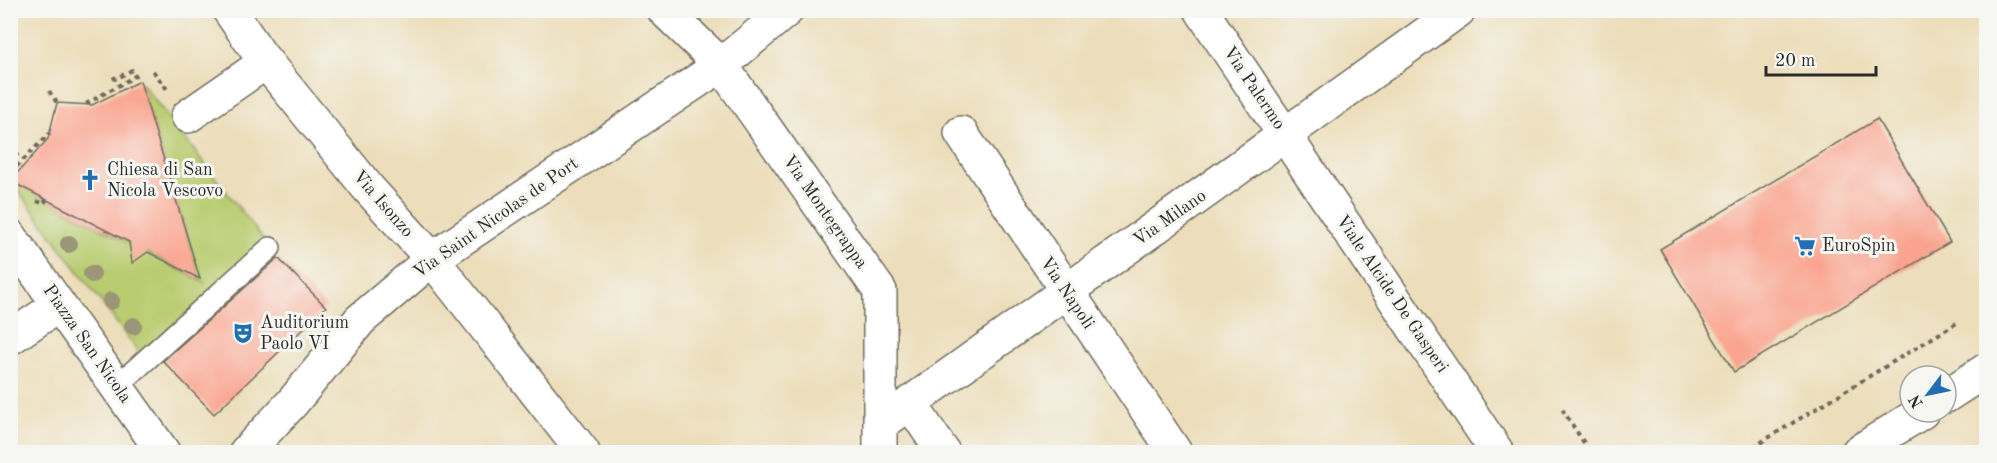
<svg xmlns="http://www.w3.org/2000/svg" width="1997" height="463" font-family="'Old Standard TT',serif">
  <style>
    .green { fill: #b9cc70; stroke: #727c4e; stroke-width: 1.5 }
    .building { fill: #faa48f }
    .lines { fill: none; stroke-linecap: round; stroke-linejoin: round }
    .service-casing { stroke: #6f6a5d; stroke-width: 24 }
    .minor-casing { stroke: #6f6a5d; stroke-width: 36 }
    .path { stroke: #6f6a5d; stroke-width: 4; stroke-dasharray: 4.5 4.5; stroke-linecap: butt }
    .service { stroke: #fff; stroke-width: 21 }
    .minor { stroke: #fff; stroke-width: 33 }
    .tree { fill: #9a9677 }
    .labels { text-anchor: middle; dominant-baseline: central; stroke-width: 6; stroke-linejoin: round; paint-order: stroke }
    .street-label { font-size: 18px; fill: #2b2b2b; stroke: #f6f6f2 }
    .poi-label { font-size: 18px; fill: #2b2b2b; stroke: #f6f6f2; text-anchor: start }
  </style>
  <rect width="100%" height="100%" fill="#f6f6f2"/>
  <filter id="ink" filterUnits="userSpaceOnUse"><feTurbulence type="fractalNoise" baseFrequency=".0167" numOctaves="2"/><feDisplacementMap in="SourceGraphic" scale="12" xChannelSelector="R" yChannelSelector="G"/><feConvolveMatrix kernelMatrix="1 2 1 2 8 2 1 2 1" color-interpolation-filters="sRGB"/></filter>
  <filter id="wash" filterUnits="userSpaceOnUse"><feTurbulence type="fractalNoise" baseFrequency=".008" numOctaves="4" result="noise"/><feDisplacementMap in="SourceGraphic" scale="24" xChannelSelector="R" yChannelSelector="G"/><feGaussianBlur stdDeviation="1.35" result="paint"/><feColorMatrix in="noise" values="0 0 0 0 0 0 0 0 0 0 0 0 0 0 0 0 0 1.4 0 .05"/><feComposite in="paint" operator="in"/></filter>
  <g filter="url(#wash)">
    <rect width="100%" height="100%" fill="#ecdeba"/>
    <!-- green -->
    <path class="green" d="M140 81 267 244 140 354 11 181 205 283 200 279Z"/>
    <g id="blocks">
      <!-- building -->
      <path class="building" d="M140 81 200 279 148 252 132 263 129 242 10 181 48 139 57 103 92 105Z
        M1877 119 1950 242 1734 372 1660 249Z
        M278 258 326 307 214 414 163 361Z"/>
    </g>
  </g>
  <g filter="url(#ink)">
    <use href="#blocks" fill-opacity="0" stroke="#6f6a5d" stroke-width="1.5"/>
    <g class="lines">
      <defs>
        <path id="service" d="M116 387 270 248"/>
        <path id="minor" d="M229 10 261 56 368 188 432 259 583 452
          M664 10 721 65 880 291V452
          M1201 10 1497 452
          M188 116 266 62
          M961 133 1175 452
          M10 236 163 452
          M10 338 59 305
          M1946 396 1986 370
          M910 403 943 452
          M881 424 1459 10
          M246 452 292 403 360 320 432 259 721 65 787 10
          M1858 452 1922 412"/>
      </defs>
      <!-- service casing -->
      <use href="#service" class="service-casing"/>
      <!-- minor casing -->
      <use href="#minor" class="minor-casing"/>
      <!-- path -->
      <path class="path" d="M153 71 167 89
        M49 91 57 103
        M86 104 135 76 132 70 115 79 112 73
        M10 162 17 155 14 152
        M10 173 50 133
        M37 201 44 204 46 200
        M1562 409 1590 452
        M1745 452 1960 321"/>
      <!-- service -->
      <use href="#service" class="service"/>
      <!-- minor -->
      <use href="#minor" class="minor"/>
    </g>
    <!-- trees -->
    <g class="tree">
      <circle cx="69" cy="244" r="9"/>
      <circle cx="92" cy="274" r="9"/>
      <circle cx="111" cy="301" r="9"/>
      <circle cx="133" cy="326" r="9"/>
    </g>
  </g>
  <!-- icons -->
  <defs>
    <symbol id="church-bare" viewBox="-9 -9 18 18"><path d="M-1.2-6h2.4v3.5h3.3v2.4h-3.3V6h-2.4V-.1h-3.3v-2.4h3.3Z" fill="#1f6fb2" stroke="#f6f6f2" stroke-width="2.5" paint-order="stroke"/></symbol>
    <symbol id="supermarket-bare" viewBox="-9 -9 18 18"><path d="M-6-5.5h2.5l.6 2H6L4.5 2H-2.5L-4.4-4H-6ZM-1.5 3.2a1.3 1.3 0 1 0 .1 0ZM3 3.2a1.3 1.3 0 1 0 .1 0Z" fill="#1f6fb2" stroke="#f6f6f2" stroke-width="2.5" paint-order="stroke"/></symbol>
    <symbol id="theatre-bare" viewBox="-9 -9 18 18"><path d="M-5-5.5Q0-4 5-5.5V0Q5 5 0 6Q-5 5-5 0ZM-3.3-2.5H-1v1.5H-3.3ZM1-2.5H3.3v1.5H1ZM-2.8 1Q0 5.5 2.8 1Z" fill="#1f6fb2" stroke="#f6f6f2" stroke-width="2.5" paint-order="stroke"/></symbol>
  </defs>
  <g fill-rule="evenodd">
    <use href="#church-bare" x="75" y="165" width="30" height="30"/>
    <use href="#supermarket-bare" x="1790" y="231" width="30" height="30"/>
    <use href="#theatre-bare" x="228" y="318" width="30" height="30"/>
  </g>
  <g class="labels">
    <!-- street labels -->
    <g class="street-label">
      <text transform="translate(1254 88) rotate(56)">Via Palermo</text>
      <text transform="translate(383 204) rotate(49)">Via Isonzo</text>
      <text transform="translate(825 212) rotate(55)">Via Montegrappa</text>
      <text transform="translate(496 218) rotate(-35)">Via Saint Nicolas de Port</text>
      <text transform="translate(1170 218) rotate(-35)">Via Milano</text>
      <text transform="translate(1067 293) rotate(56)">Via Napoli</text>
      <text transform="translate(1392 294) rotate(56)">Viale Alcide De Gasperi</text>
      <text transform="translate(87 344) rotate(55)">Piazza San Nicola</text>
    </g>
    <!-- poi labels -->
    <g class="poi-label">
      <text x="107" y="170">Chiesa di San<tspan x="107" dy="21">Nicola Vescovo</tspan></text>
      <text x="1822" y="246">EuroSpin</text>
      <text x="260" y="323">Auditorium<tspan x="260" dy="21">Paolo VI</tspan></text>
    </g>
  </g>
  <!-- margin -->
  <rect width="1997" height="463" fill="none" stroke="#f6f6f2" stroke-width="36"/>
  <!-- north arrow -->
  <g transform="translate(1928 394) rotate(238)"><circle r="28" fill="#f6f6f2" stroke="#a5a5a2" stroke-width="1.5"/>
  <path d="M0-4.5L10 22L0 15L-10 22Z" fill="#1f6fb2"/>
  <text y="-9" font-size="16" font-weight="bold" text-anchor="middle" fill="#2b2b2b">N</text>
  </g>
  <!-- scale -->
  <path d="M1766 66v9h110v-9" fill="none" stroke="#2b2b2b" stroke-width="3"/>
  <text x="1775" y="66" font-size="18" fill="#2b2b2b" stroke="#f6f6f2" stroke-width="4.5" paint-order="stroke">20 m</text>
</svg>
